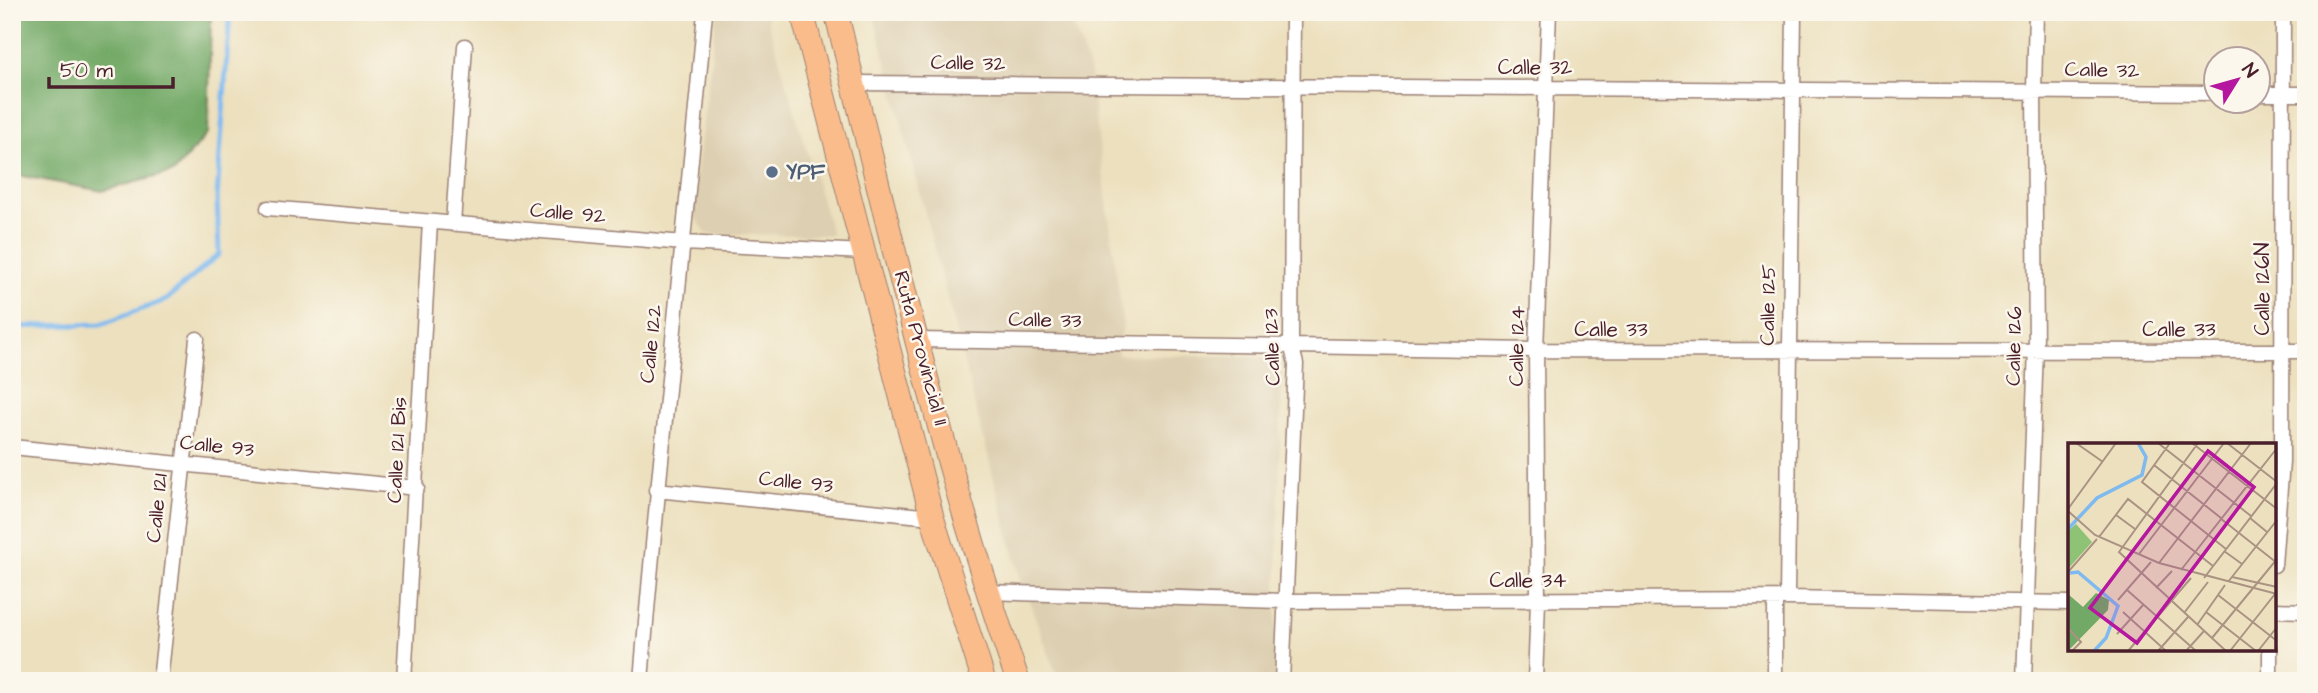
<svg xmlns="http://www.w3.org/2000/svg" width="2318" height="693" font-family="'Architects Daughter',sans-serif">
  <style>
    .built { fill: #ddcfb1 }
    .forest { fill: #72a966; stroke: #5e6448; stroke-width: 2 }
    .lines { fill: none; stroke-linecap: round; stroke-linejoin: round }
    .stream { stroke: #7ebaf0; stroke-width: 5 }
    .minor-casing { stroke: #9b8074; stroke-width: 17 }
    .primary-casing { stroke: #9b8074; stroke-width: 25 }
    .minor { stroke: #fff; stroke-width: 14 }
    .primary { stroke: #fabc8b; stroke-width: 23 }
    .service-dot { fill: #5c6f8a; stroke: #fbf7ec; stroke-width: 2.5 }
    .labels { text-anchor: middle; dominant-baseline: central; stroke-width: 5; stroke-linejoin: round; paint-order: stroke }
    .street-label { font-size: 21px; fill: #4a1f2b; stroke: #fbf7ec }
    .service-label { font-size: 21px; font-weight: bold; fill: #4e5e75; stroke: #fbf7ec; text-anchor: start }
    .inset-river { fill: none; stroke: #7ebaf0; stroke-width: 3.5 }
    .inset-road { fill: none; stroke: #ab9383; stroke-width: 2 }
    .view { fill: #b5179e; fill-opacity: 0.15; stroke: #b5179e; stroke-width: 3.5 }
    .inset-edge { fill: none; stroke: #4a1f2b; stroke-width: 3.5 }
  </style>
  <rect width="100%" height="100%" fill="#fbf7ec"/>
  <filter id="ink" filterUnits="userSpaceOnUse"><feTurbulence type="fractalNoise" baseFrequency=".0143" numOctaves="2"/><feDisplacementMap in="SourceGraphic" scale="14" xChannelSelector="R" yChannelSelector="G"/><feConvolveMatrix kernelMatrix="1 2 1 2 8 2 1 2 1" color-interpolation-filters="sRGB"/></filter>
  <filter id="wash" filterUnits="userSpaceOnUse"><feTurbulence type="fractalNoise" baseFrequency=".00686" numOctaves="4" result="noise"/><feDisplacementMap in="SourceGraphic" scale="28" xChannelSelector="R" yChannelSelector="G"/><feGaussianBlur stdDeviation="1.57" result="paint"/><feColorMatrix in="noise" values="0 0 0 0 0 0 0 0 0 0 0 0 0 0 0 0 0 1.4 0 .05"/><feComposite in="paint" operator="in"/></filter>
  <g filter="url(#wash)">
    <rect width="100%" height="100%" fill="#ece0be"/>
    <!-- built -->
    <path class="built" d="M717 12H765L832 235 707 234 692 212Z
      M873 12H1068L1089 68 1123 324 1117 355 1282 357 1275 681H1059L1018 571Z"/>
    <!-- forest -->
    <path class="forest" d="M12 12H211L208 133 174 172 102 191 12 174Z"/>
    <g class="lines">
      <!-- stream -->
      <path class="stream" d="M12 327 101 324 166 300 219 254 217 198 230 12"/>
    </g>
  </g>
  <g filter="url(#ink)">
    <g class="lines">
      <defs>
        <path id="minor" d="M853 83 2216 93
          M2258 94H2306
          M268 208 684 243 864 252
          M453 224 465 46
          M917 340 1536 350 2306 351
          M12 447 417 488
          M656 490 932 517
          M2274 565 2282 462 2283 12
          M987 592 1284 601 1787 598 2070 603
          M1787 598 1794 12
          M2274 610 2306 611
          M160 681 197 339
          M404 681 430 222
          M641 681C659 458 685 235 705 12
          M1282 681 1296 364 1291 344 1293 12
          M1535 681 1538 601 1536 350 1549 12
          M1775 681V599
          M2024 681 2036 348 2034 90 2036 12
          M2270 681V649"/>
        <path id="primary" d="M802 12 932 517 984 681
          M836 12C891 236 941 463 1018 681"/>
      </defs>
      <!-- minor casing -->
      <use href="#minor" class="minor-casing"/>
      <!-- primary casing -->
      <use href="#primary" class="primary-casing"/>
      <!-- minor -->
      <use href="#minor" class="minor"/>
      <!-- primary -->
      <use href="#primary" class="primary"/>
    </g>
  </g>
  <!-- markers -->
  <circle class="service-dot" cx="772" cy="172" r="7"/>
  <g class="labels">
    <!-- street labels -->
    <g class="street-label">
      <text transform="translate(968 63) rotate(1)">Calle 32</text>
      <text x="1535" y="67">Calle 32</text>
      <text transform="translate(2102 70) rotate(1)">Calle 32</text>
      <text transform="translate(568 213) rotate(5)">Calle 92</text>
      <text transform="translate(2262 289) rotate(-90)">Calle 126N</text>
      <text transform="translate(1768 305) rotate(-89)">Calle 125</text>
      <text transform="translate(1045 320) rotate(1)">Calle 33</text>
      <text x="1611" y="329">Calle 33</text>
      <text x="2179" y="329">Calle 33</text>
      <text transform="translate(651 344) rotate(-84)">Calle 122</text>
      <text transform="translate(1517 346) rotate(-89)">Calle 124</text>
      <text transform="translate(2014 346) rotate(-89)">Calle 126</text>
      <text transform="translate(1272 347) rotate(-92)">Calle 123</text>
      <text transform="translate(921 348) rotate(75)">Ruta Provincial 11</text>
      <text transform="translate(217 446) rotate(6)">Calle 93</text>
      <text transform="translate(397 450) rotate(-87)">Calle 121 Bis</text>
      <text transform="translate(796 482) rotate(6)">Calle 93</text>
      <text transform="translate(157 508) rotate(-84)">Calle 121</text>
      <text x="1528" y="580">Calle 34</text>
    </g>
    <!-- service labels -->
    <g class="service-label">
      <text x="786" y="172">YPF</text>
    </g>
  </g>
  <!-- overview -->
  <g transform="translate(2068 443)">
    <rect width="208" height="208" fill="#ece0be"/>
    <path d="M8 81 24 99 0 126V88Z" fill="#8ec375"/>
    <path d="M28 150 41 157 40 167 0 208V151L15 164Z" fill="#72a966"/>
    <path class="inset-river" d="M0 86 29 55 74 32 78 14 70 0M2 130 10 129 50 163 38 195 26 208"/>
    <path class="inset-road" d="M8 0 35 19M90 0 183 73M102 0 74 39 158 106M124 0 209 66M130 0 51 109 158 208M159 0 209 39M86 22 153 75M0 66 48 0M0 68 27 92 91 120 209 151M48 72 67 86M152 75 209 120M182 75 199 89M31 94 60 56 145 123M156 108 174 121M71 111 156 0M91 120 183 0M113 127 209 5M0 129 29 96M164 134 209 144M136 135 209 40M160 139 209 77M88 145 104 128M59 147 128 208M150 152 209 198M50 157 83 119M55 169 98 208M138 169 188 208M116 170 140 139M129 182 157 142M0 185 13 199 4 208M49 191 76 161M144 195 209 116M60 208 123 135M90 208 120 174M118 208 136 188M162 208 207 151M190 208 209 184"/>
    <path class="view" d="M140 8 186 44 69 200 22 165Z"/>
    <rect width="208" height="208" class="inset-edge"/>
  </g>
  <!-- margin -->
  <rect width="2318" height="693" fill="none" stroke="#fbf7ec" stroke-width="42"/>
  <!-- north arrow -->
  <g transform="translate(2237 80) rotate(53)"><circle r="33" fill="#fbf7ec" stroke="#b4a19f" stroke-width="2"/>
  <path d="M0-5L12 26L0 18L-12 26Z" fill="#b5179e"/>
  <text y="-10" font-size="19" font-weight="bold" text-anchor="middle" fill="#4a1f2b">N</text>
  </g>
  <!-- scale -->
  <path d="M49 77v10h124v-10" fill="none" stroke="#4a1f2b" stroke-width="3.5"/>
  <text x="60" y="77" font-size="21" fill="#4a1f2b" stroke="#fbf7ec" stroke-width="5" paint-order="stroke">50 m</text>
</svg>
